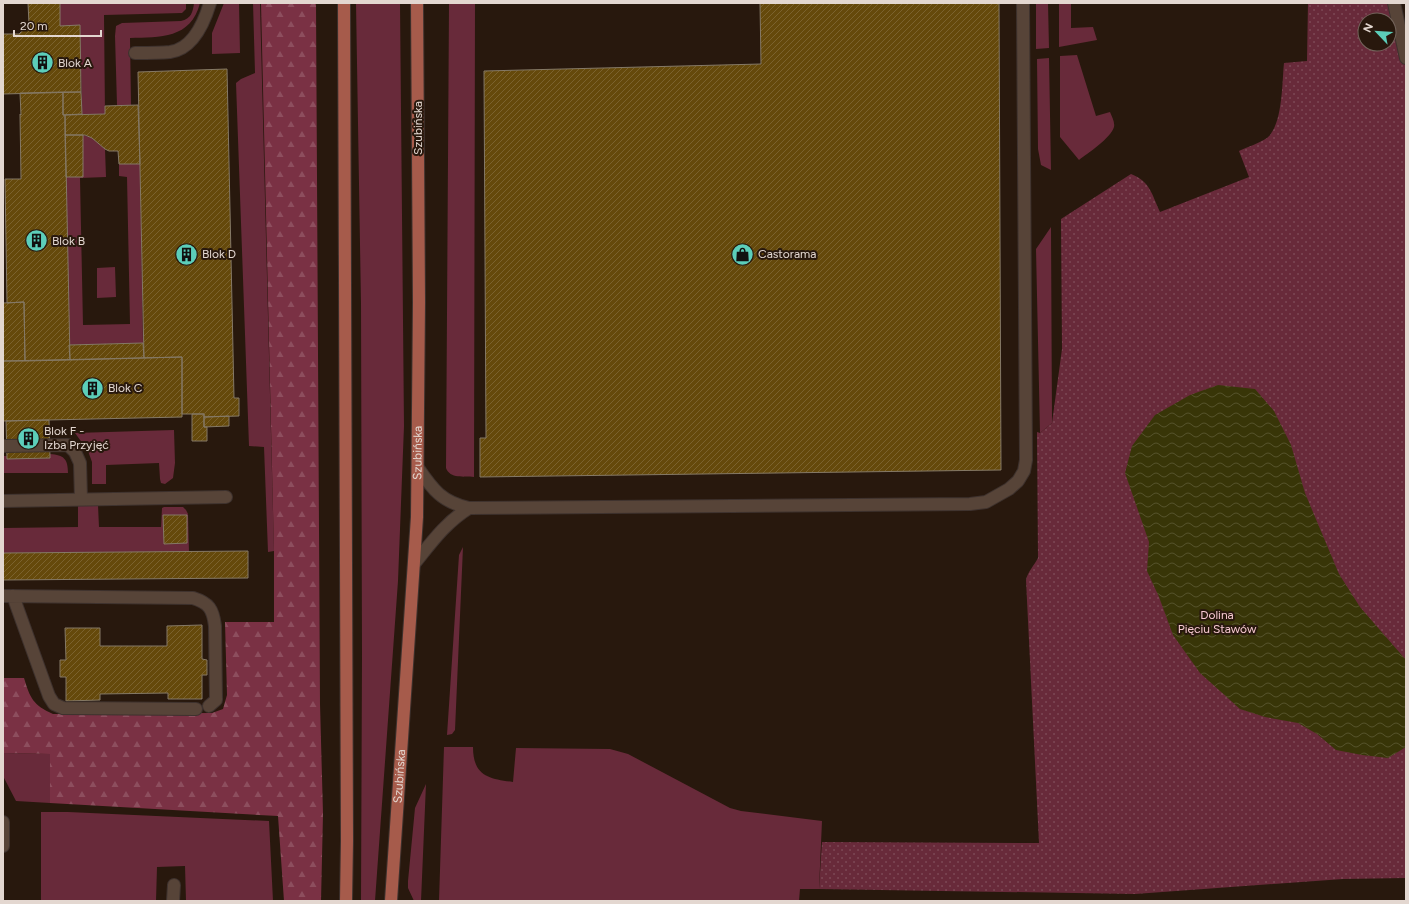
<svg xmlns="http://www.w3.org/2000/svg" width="1409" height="904" font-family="Figtree,sans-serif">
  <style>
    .grass { fill: #682a3a }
    .forest { fill: url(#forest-firs) }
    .park { fill: url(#park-dots); fill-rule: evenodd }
    .water { fill: url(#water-waves) }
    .building { fill: url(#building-hatch); stroke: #857966 }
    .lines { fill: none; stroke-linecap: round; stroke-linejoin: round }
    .minor-casing { stroke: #3e322e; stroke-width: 14 }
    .major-casing { stroke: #3e322e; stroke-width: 14 }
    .minor { stroke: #574438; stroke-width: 12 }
    .major { stroke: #a65b4b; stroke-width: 12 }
    .labels { text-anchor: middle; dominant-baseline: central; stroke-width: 4; stroke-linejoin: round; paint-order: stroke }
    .poi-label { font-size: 12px; fill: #e3d7d0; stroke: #28180d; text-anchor: start }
    .street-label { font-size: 12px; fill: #e3d7d0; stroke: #28180d }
    .park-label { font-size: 12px; fill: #f7c9d1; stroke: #28180d }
  </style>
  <defs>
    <pattern id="forest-firs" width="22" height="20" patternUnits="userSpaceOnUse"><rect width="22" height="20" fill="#7a3144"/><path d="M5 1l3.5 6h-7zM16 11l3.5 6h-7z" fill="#8d4e5e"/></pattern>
    <pattern id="park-dots" width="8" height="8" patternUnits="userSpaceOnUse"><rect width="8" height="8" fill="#682a3a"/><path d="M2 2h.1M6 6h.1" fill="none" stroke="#7d4855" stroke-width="1.8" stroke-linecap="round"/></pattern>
    <pattern id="water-waves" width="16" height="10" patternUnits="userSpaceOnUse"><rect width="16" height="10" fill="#383508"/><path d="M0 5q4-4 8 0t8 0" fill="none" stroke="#55522b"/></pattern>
    <pattern id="building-hatch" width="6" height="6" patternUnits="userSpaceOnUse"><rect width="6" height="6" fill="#65490b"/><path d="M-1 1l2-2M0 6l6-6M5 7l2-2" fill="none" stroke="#7b622e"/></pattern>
  </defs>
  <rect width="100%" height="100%" fill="#28180d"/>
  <!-- grass -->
  <path class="grass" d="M60 3H186V9L182 13 104 15 105 114H82L80 26H60Z
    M194 3H200C191 39 160 37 130 38L131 105H117L115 36 116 26 122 23 181 21C191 19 193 12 194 3Z
    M224 3H239L240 53 212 54V33Z
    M253 3H260L274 551 268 552 264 447 249 446 236 83 241 79 255 73Z
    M356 3H400L404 426 398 581 375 901H361L362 656 361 304Z
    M449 3H475L474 477C464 476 450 479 446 468Z
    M1036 3H1048L1049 48 1036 49Z
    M1059 3H1071V28L1093 27 1097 40 1059 47Z
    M1077 55 1096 116 1110 112C1112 117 1115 122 1114 127 1111 138 1088 153 1079 160L1060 137V56Z
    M1049 58 1051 170 1041 165 1038 149 1037 59Z
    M83 135 92 138 105 149 106 177 80 178 83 325 130 324 127 177 119 176V164H140L143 343 69 345 66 177H83Z
    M1051 227 1052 423 1040 433 1036 249Z
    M115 267 116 297 97 298V268Z
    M174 430 175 463 173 478 165 484 161 483 160 479 159 463 106 465V484H92V462L88 451 75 433Z
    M50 454C64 455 68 459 68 473H3V456H7V459L50 458Z
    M78 505H98L99 527H161L162 508 164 507H183L186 510 188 514 189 552 3 553V528L78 527Z
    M463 547 455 730 452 734 447 735 459 555Z
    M3 736 4 753 50 754V803L16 801 3 776Z
    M444 747H473C473 776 489 779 513 782L516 748 610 749 628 754 730 808 741 811 822 821 819 889H800L799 901H439Z
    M426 784 421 901H414L408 888V881L415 808Z
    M41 812H68L269 821 273 901H186L185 866 157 867 156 901H41Z"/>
  <!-- forest -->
  <path class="forest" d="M261 3H316L320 704 323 814 321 901H284L278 816 50 803V754L4 753 3 678H24C30 698 33 705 53 714L212 713 223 709 227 695 225 622H274V551Z"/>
  <!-- park -->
  <path class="park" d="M1308 3H1394L1406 58V878L1343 879 1135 894 819 889 822 842 1039 843 1026 580C1028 571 1034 566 1038 558L1037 432 1040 433 1052 423 1062 349 1061 219 1131 174C1150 181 1152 195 1160 212L1249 177 1239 151C1247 147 1260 143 1267 138 1283 125 1282 82 1284 63L1307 61ZM1365 20H1389V44H1365Z"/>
  <!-- water -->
  <path class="water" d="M1218 385 1255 389 1274 411 1291 445 1305 493 1339 574 1360 607 1406 660V747L1388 758 1362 755 1336 750 1317 734 1298 723 1265 717 1240 709 1200 673 1173 635 1159 597 1147 571 1149 542 1125 473 1132 446 1155 415 1190 395Z"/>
  <!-- building -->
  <path class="building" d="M28 3H60V26L80 25 81 92 3 94V34H19L29 24Z
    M760 3H999L1001 470 480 477V438H486L484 71 761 64Z
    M227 69 234 398H239V416L204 417V414H182V357L144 358 138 72Z
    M63 92V115H65L70 360 25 361 24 302 7 303 5 179H21L20 114 21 115 20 93Z
    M63 92H81L82 114 63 115Z
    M138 105 140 164H119L118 151H109L105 149 92 138 85 135H65V115L105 114V106Z
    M65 135H83V177H66Z
    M24 302 25 361H3V303Z
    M143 343 144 358 70 360 69 345Z
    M182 357V417L3 421V361Z
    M192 414H204V427H207V441H192Z
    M229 416V426L204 427V417Z
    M49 420 50 458 7 459 6 421Z
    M163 515H187V543L164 544Z
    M248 551V578L3 580V553Z
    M202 625V659L207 660V675H202V699H168V693L100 694V700L66 701V677H60V660H66L65 628H100V646H167V626Z"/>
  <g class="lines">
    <defs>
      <path id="minor" d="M1394 3 1406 58
        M135 53C147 53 159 53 170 52 193 49 204 23 210 3
        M3 446 68 445 75 452 80 463 81 499
        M418 468C433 490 442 502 469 508L970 504 986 502 1009 489 1018 481 1024 471 1026 460 1023 3
        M3 501 226 497
        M414 564C431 543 446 522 469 508
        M3 596 193 598C209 603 213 609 215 626L216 700 209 706
        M13 596 49 696 54 704 63 708 196 709
        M3 822V846
        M173 901 174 885"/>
      <g id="major">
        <path d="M344 3 347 841 346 901"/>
        <path id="s1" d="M391 901 417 517 419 302 417 3"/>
      </g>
    </defs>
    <!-- minor casing -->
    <use href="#minor" class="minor-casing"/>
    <!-- major casing -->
    <use href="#major" class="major-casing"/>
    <!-- minor -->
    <use href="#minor" class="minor"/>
    <!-- major -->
    <use href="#major" class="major"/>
  </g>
  <!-- icons -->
  <defs>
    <symbol id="building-disc" viewBox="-11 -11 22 22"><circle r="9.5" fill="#5cceba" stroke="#28180d"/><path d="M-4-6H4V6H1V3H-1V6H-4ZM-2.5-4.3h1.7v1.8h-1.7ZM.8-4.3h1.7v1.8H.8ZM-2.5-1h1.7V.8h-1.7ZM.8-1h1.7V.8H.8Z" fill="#111"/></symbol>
    <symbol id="shop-disc" viewBox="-11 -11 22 22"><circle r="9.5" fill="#5cceba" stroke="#28180d"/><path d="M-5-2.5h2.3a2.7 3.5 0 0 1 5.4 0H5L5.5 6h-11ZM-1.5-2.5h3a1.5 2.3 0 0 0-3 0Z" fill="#111"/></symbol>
  </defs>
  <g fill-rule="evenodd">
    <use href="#building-disc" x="30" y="50" width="25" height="25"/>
    <use href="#building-disc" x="24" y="228" width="25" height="25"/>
    <use href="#building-disc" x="174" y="242" width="25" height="25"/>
    <use href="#shop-disc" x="730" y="242" width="25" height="25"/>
    <use href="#building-disc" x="80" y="376" width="25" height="25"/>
    <use href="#building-disc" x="16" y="426" width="25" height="25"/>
  </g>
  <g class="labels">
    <!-- poi labels -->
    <g class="poi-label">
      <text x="58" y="63">Blok A</text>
      <text x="52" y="241">Blok B</text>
      <text x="202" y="254">Blok D</text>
      <text x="758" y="254">Castorama</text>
      <text x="108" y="388">Blok C</text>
      <text x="44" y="431">Blok F -<tspan x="44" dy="14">Izba Przyjęć</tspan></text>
    </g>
    <!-- street labels -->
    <g class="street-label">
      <text transform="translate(418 128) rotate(-90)">Szubińska</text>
      <text stroke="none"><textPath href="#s1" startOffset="449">Szubińska</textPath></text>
      <text stroke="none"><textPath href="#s1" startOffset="125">Szubińska</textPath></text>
    </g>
    <!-- park labels -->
    <g class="park-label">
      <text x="1217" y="615">Dolina<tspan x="1217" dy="14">Pięciu Stawów</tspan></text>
    </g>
  </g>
  <!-- border -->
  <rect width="1409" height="904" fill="none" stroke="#e3d7d0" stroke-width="8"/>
  <!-- north arrow -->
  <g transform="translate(1377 32) rotate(295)"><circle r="19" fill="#28180d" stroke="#73645b"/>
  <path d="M0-3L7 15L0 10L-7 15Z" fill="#5cceba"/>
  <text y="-6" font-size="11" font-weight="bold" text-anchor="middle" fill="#e3d7d0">N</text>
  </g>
  <!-- scale -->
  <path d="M14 30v6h87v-6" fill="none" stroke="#e3d7d0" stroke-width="2"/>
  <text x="20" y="30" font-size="12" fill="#e3d7d0" stroke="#28180d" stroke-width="3" paint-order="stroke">20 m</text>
</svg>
